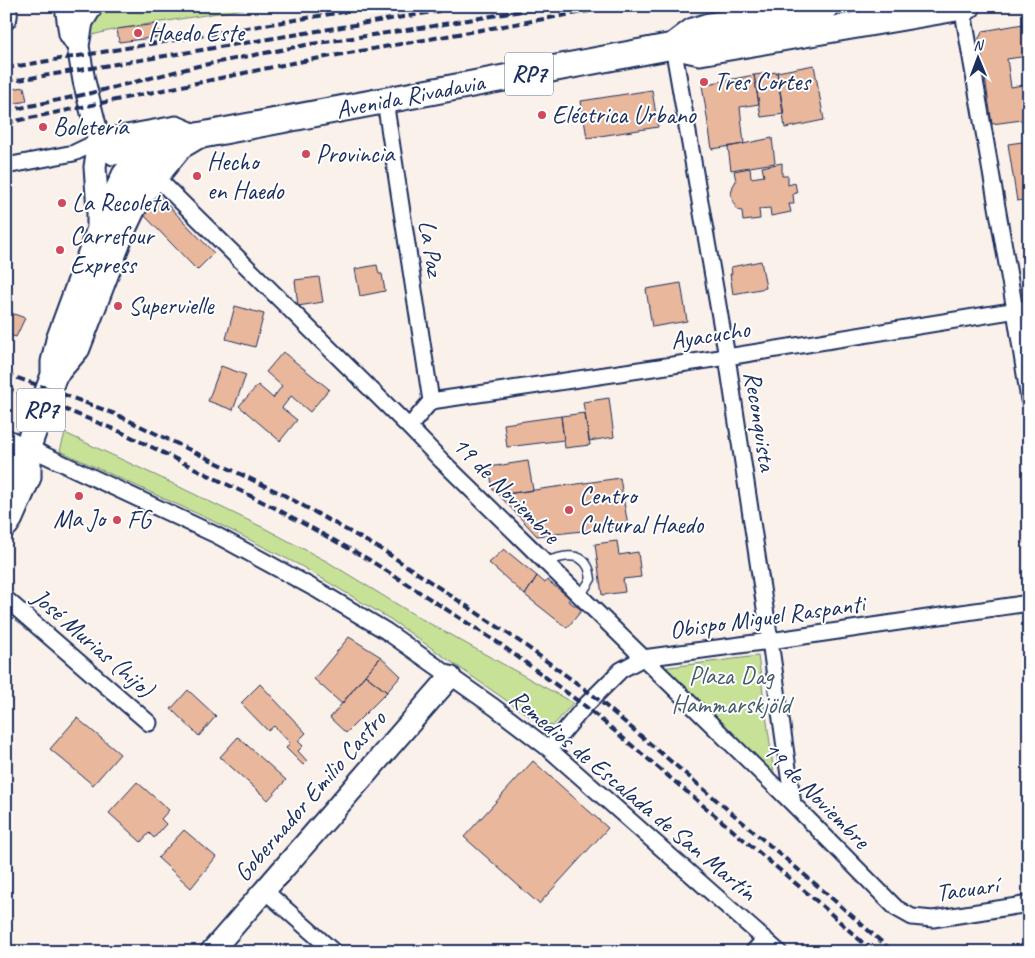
<svg xmlns="http://www.w3.org/2000/svg" width="1035" height="958" font-family="Caveat,sans-serif">
  <style>
    .green { fill: #c7e197; stroke: #71887a }
    .building { fill: #e9b79b; stroke: #1b2f5e }
    .lines { fill: none; stroke-linecap: round; stroke-linejoin: round }
    .lane-casing { stroke: #1b2f5e; stroke-width: 11 }
    .street-casing { stroke: #1b2f5e; stroke-width: 19 }
    .secondary-casing { stroke: #1b2f5e; stroke-width: 25 }
    .primary-casing { stroke: #1b2f5e; stroke-width: 29 }
    .lane { stroke: #fff; stroke-width: 8 }
    .street { stroke: #fff; stroke-width: 15 }
    .secondary { stroke: #fff; stroke-width: 21 }
    .primary { stroke: #fff; stroke-width: 25 }
    .rail { stroke: #1b2f5e; stroke-width: 4; stroke-dasharray: 8 4; stroke-linecap: butt }
    .poi-dot { fill: #d1495b; stroke: #fff; stroke-width: 2 }
    .labels { text-anchor: middle; dominant-baseline: central; stroke-width: 4; stroke-linejoin: round; paint-order: stroke }
    .shield { fill: #fff; stroke: #5f6d8e; stroke-width: 1 }
    .shield-label { font-size: 24px; font-weight: bold; fill: #1b2f5e }
    .poi-label { font-size: 25px; fill: #1b2f5e; stroke: #fff; text-anchor: start }
    .street-label { font-size: 25px; fill: #1b2f5e; stroke: #fff }
    .park-label { font-size: 25px; fill: #465c6c; stroke: #fff }
  </style>
  <rect width="100%" height="100%" fill="#fbf1eb"/>
  <filter id="ink" filterUnits="userSpaceOnUse"><feTurbulence type="fractalNoise" baseFrequency=".02" numOctaves="2"/><feDisplacementMap in="SourceGraphic" scale="10" xChannelSelector="R" yChannelSelector="G"/><feConvolveMatrix kernelMatrix="1 2 1 2 8 2 1 2 1" color-interpolation-filters="sRGB"/></filter>
  <g filter="url(#ink)">
    <!-- green -->
    <path class="green" d="M99 6H262L117 29 88 36Z
      M65 433 157 476 264 528 328 562 418 617 573 703 553 726 540 724 390 619 301 566 209 519 60 451Z
      M758 656 774 773 662 668Z"/>
    <!-- building -->
    <path class="building" d="M157 24 159 37 119 42 117 29Z
      M1023 24 1028 56 1007 59 1011 87 1029 84V119L992 124 979 38 983 31Z
      M814 65 824 120 785 128 777 72Z
      M777 72 784 114 761 117 754 75Z
      M754 75 759 104 740 107 744 144 712 149 702 85Z
      M24 87 27 101 6 105V90Z
      M652 90 658 127 587 138 581 101Z
      M772 138 775 163 731 170 728 147Z
      M1029 141V199L1017 201 1008 144Z
      M782 163V176H788V185L795 183 797 193 793 194 794 204H789L791 212 771 216 770 208 759 209 760 219 743 221 742 211 737 210 733 202 731 194 733 186 736 181 734 171 750 168 751 178 764 176 762 167Z
      M160 197 214 253 197 270 143 214Z
      M761 261 766 288 733 294 730 274H732L731 267Z
      M377 265 379 274H382L385 291 360 296 355 269Z
      M319 277 323 302 298 306 295 280Z
      M681 283 687 321 652 327 646 289Z
      M235 306 264 314 255 347 226 339Z
      M6 311 25 318 16 337 6 334Z
      M283 352 329 389 310 412 291 396 282 408 297 420 280 441 239 406 258 385 273 398 282 386 266 372Z
      M221 366 246 375 233 410 208 401Z
      M609 398 614 437 589 441 583 402Z
      M585 413 590 445 565 448 561 416Z
      M561 416 564 440 507 447 504 424Z
      M528 461 533 490 499 495 493 490 489 467Z
      M620 478 628 526 537 536 499 495Z
      M617 541 619 555 638 552 641 577 623 579 625 592 602 595 595 544Z
      M504 549 537 576 525 595 489 563Z
      M537 576 545 583 547 580 570 598 568 601 582 610 567 628 525 595Z
      M349 637 381 657 365 675 342 704 314 679Z
      M381 657 401 676 387 692 365 675Z
      M365 675 387 692 346 733 330 718Z
      M260 684 306 733 298 741 303 746 298 751 307 761 303 765 286 748 290 743 274 726 268 731 241 703Z
      M188 690 216 716 199 736 171 709Z
      M77 718 120 754 93 785 50 749Z
      M238 737 286 780 268 800 220 757Z
      M533 761 608 828 539 904 464 837Z
      M137 782 169 810 161 819 166 824 154 838 149 833 141 842 109 813Z
      M184 830 216 857 191 888 158 858Z"/>
    <g class="lines">
      <defs>
        <path id="lane" d="M545 562C559 557 580 550 588 567 590 570 590 575 591 579L580 596"/>
        <path id="street" d="M962 6 1015 310 1029 400
          M6 22C11 18 9 11 8 6
          M673 46 727 357 770 641 793 804
          M385 101 431 401
          M6 166 74 153 99 141
          M155 176 409 427 441 460 793 804 896 908 912 917 933 919 1029 904
          M409 427 431 401 727 357 1029 308
          M6 437 216 535 319 591 386 631 494 707 549 749 779 952
          M6 599 149 723
          M549 749 585 706 621 670 643 658 770 641 1029 603
          M264 890 334 952
          M753 952 765 939"/>
        <path id="secondary" d="M66 6 70 34 78 46 84 81 99 141 95 167 98 210V234
          M78 46 82 22 92 6
          M99 141 176 127 197 136
          M99 141 114 154 158 146
          M211 952 450 677"/>
        <path id="primary" d="M673 46 693 31 709 26 826 6
          M54 375 77 348 122 231 132 210 142 193 180 146
          M6 475 12 462 28 446
          M6 524 10 518 28 477V446L54 375V362L59 340 98 234 125 175 136 162 148 155 180 146 197 136 673 46 700 52 968 6"/>
      </defs>
      <!-- lane casing -->
      <use href="#lane" class="lane-casing"/>
      <!-- street casing -->
      <use href="#street" class="street-casing"/>
      <!-- secondary casing -->
      <use href="#secondary" class="secondary-casing"/>
      <!-- primary casing -->
      <use href="#primary" class="primary-casing"/>
      <!-- lane -->
      <use href="#lane" class="lane"/>
      <!-- street -->
      <use href="#street" class="street"/>
      <!-- secondary -->
      <use href="#secondary" class="secondary"/>
      <!-- primary -->
      <use href="#primary" class="primary"/>
      <!-- rail -->
      <path class="rail" d="M6 68 379 6
        M6 82 470 6
        M6 111 87 94 198 66 311 44 427 27 551 6
        M6 123 292 63 618 6
        M6 374 49 389 115 414 284 495 384 551 519 641 594 696 827 894 893 952
        M6 388 44 401 121 432 275 508 368 559 500 644 585 706 819 903 873 952"/>
    </g>
  </g>
  <!-- markers -->
  <g class="poi-dot">
    <circle cx="138" cy="33" r="5"/>
    <circle cx="704" cy="82" r="5"/>
    <circle cx="542" cy="115" r="5"/>
    <circle cx="43" cy="127" r="5"/>
    <circle cx="306" cy="154" r="5"/>
    <circle cx="197" cy="176" r="5"/>
    <circle cx="62" cy="203" r="5"/>
    <circle cx="60" cy="250" r="5"/>
    <circle cx="118" cy="306" r="5"/>
    <circle cx="79" cy="496" r="5"/>
    <circle cx="569" cy="510" r="5"/>
    <circle cx="117" cy="520" r="5"/>
  </g>
  <g class="labels">
    <!-- shield labels -->
    <g class="shield">
      <rect x="505" y="52.5" width="48" height="43" rx="4"/>
      <rect x="17" y="388.5" width="48" height="43" rx="4"/>
    </g>
    <g class="shield-label">
      <text x="529" y="74">RP7</text>
      <text x="41" y="410">RP7</text>
    </g>
    <!-- poi labels -->
    <g class="poi-label">
      <text x="148" y="33">Haedo Este</text>
      <text x="714" y="82">Tres Cortes</text>
      <text x="552" y="115">Eléctrica Urbano</text>
      <text x="53" y="127">Boletería</text>
      <text x="316" y="154">Provincia</text>
      <text x="207" y="162">Hecho<tspan x="207" dy="29">en Haedo</tspan></text>
      <text x="72" y="203">La Recoleta</text>
      <text x="70" y="236">Carrefour<tspan x="70" dy="29">Express</tspan></text>
      <text x="128" y="306">Supervielle</text>
      <text x="579" y="496">Centro<tspan x="579" dy="29">Cultural Haedo</tspan></text>
      <text x="79" y="519" text-anchor="middle">Ma Jo</text>
      <text x="127" y="520">FG</text>
    </g>
    <!-- street labels -->
    <g class="street-label">
      <text transform="translate(410 96) rotate(-11)">Avenida Rivadavia</text>
      <text transform="translate(431 248) rotate(81)">La Paz</text>
      <text transform="translate(710 335) rotate(-9)">Ayacucho</text>
      <text transform="translate(760 421) rotate(81)">Reconquista</text>
      <text transform="translate(506 490) rotate(45)">19 de Noviembre</text>
      <text transform="translate(767 617) rotate(-8)">Obispo Miguel Raspanti</text>
      <text transform="translate(93 643) rotate(41)">José Murias (hijo)</text>
      <text transform="translate(633 795) rotate(40)">Remedios de Escalada de San Martín</text>
      <text transform="translate(816 795) rotate(45)">19 de Noviembre</text>
      <text transform="translate(310 796) rotate(-49)">Gobernador Emilio Castro</text>
      <text transform="translate(967 889) rotate(-8)">Tacuarí</text>
    </g>
    <!-- park labels -->
    <g class="park-label">
      <text x="731" y="676">Plaza Dag<tspan x="731" dy="29">Hammarskjöld</tspan></text>
    </g>
  </g>
  <!-- margin -->
  <rect width="1035" height="958" fill="none" stroke="#fff" stroke-width="25"/>
  <rect x="12" y="12" width="1010" height="933" fill="none" stroke="#1b2f5e" stroke-width="2" filter="url(#ink)"/>
  <!-- north arrow -->
  <g transform="translate(978 58) rotate(359)" stroke="#ffffff" stroke-width="4" paint-order="stroke">
  <path d="M0-4L9 19L0 12L-9 19Z" fill="#1b2f5e"/>
  <text y="-8" font-size="14" font-weight="bold" text-anchor="middle" fill="#1b2f5e">N</text>
  </g>
</svg>
